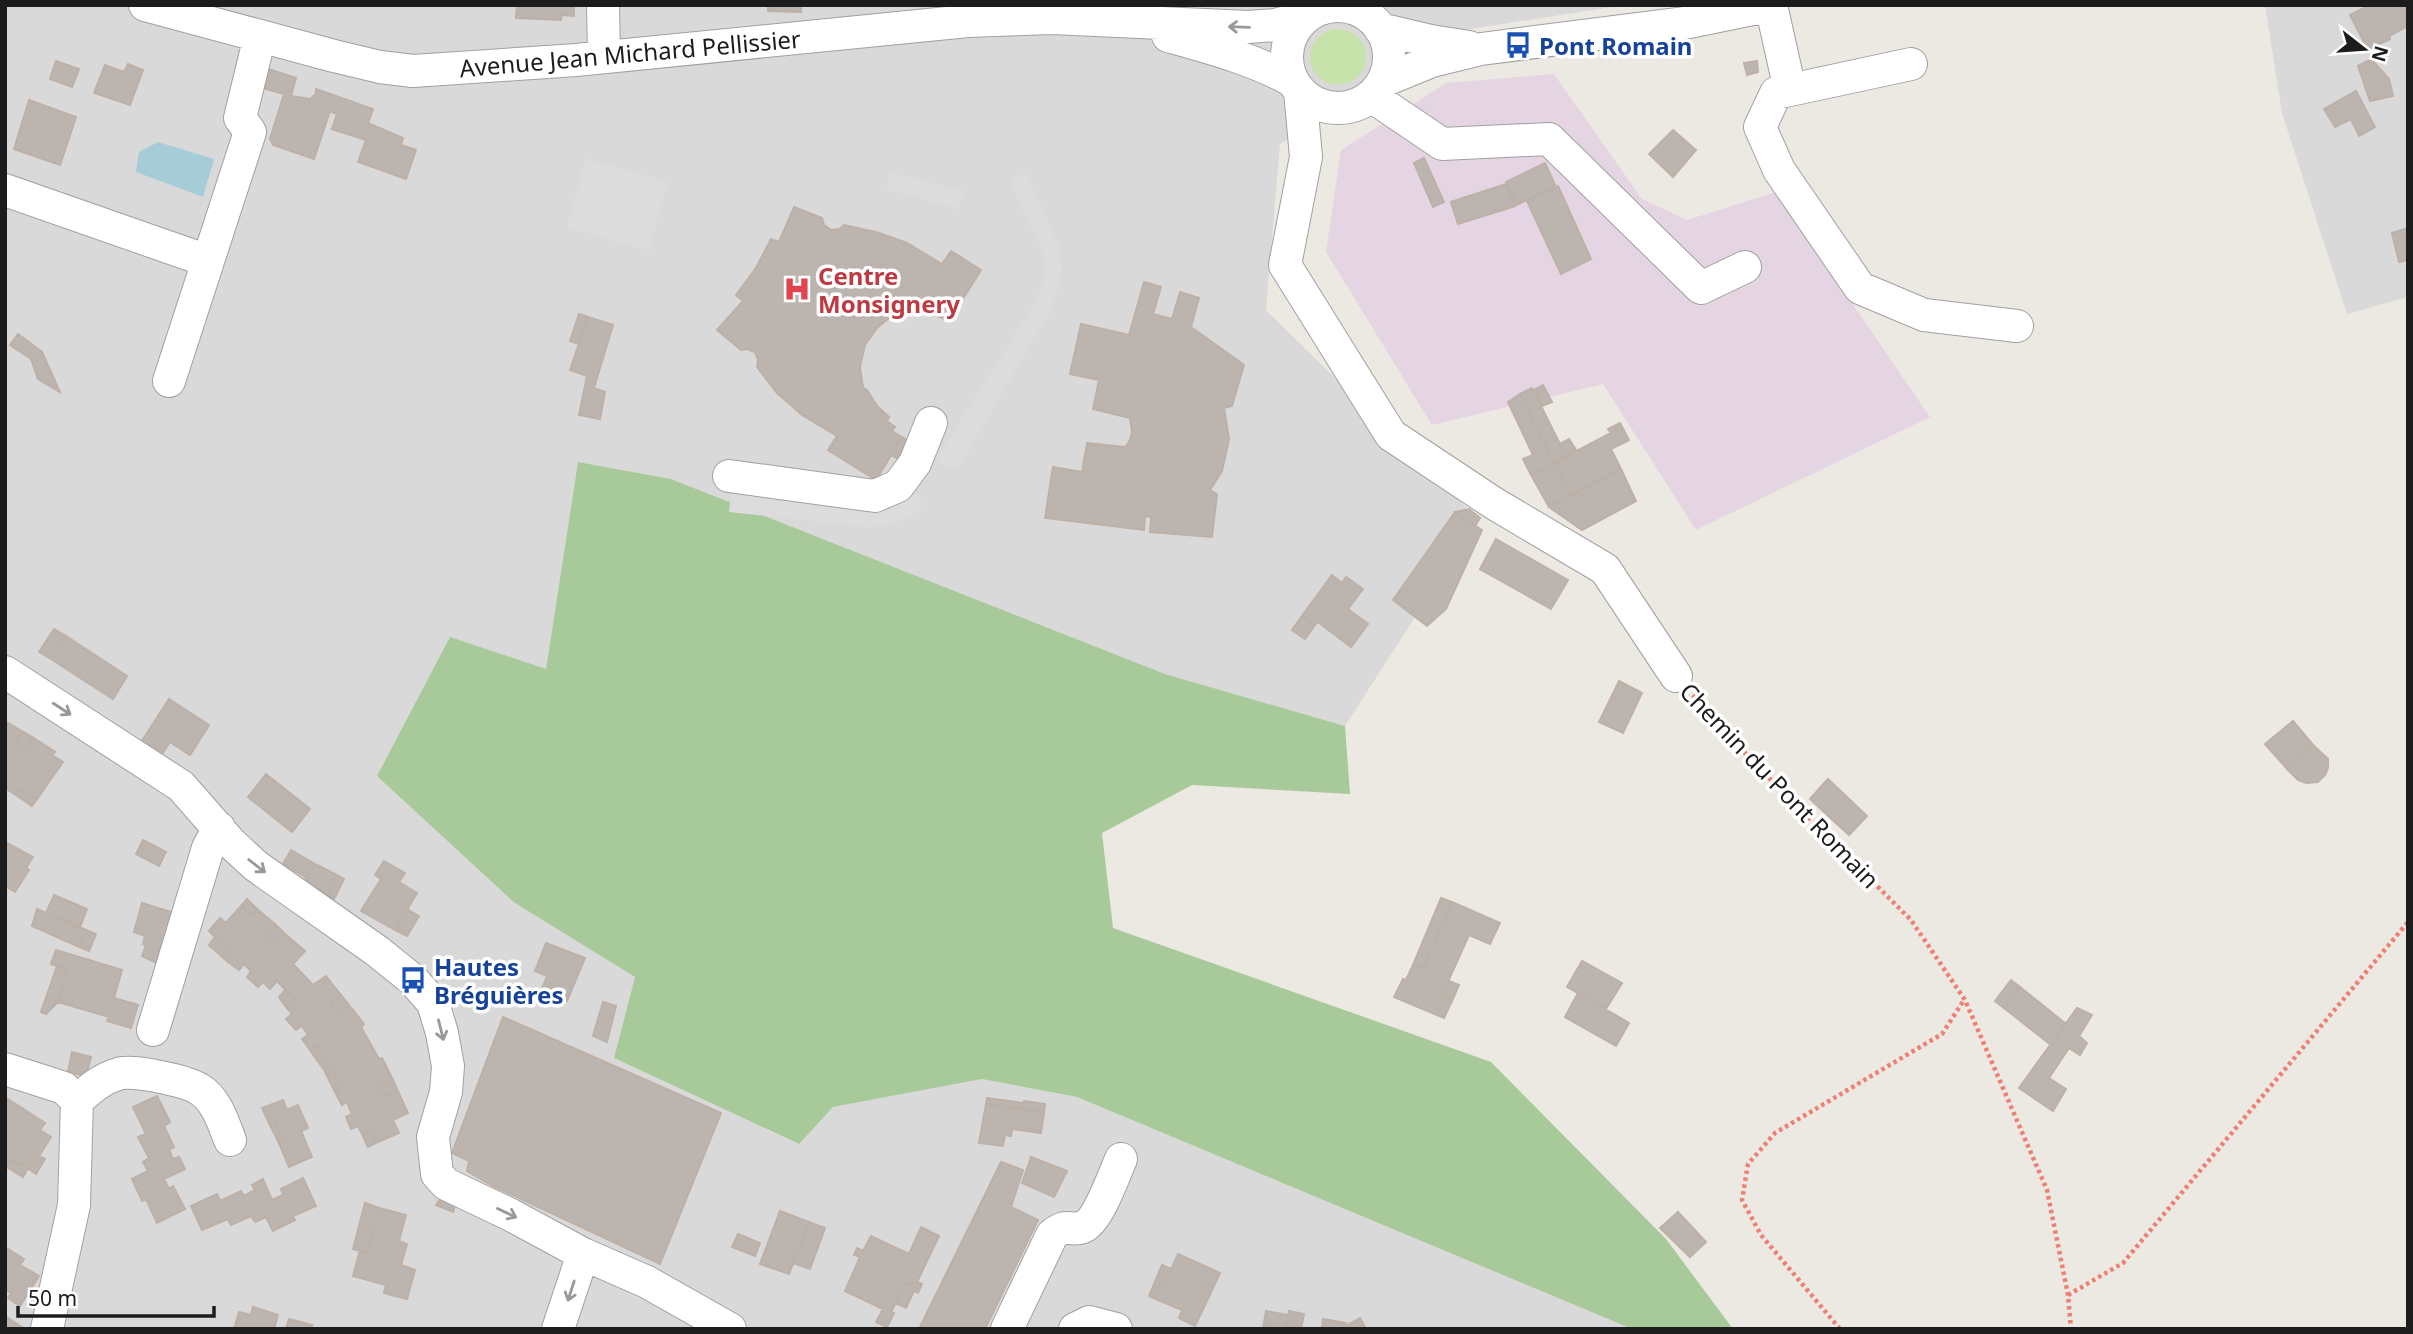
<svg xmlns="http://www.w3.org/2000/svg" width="2413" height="1334" font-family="'Noto Sans',sans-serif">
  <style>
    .residential { fill: #dad9d9 }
    .industrial { fill: #e5d5e2 }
    .grass { fill: #c7e3ab }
    .forest { fill: #a8c99a }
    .parking { fill: #dcdcdc }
    .water { fill: #a6ccd7 }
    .building { fill: #bcb5af; stroke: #bdb0a6; stroke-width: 2 }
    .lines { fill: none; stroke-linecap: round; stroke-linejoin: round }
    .minor-casing { stroke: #a0a0a0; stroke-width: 34 }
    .path { stroke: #ee7f72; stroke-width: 4.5; stroke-dasharray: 3.5 3.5; stroke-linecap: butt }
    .minor { stroke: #fff; stroke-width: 32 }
    .oneway { stroke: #999 }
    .labels { text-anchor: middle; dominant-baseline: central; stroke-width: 7; stroke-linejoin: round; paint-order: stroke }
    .transit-label { font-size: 24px; font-weight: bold; fill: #164399; stroke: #fff; text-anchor: start }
    .street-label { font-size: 24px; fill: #1c1c1c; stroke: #fff }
    .health-label { font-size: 24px; font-weight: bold; fill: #be3a42; stroke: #fff; text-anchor: start }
  </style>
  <rect width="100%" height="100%" fill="#ece9e2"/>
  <!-- residential -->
  <path class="residential" d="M5 5H1624L1458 31 1280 144 1266 310 1478 519 1345 726 1165 674 671 479 578 462 546 669 515 903 635 977 614 1058 798 1144 833 1107 982 1079 1077 1097 1632 1329H5Z
    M2265 5H2408V297L2347 314 2282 113Z"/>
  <!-- industrial -->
  <path class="industrial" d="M1554 74 1642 199 1687 220 1776 192 1930 417 1696 530 1603 384 1432 425 1326 252 1341 150 1446 83Z"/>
  <!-- grass -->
  <path class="grass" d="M1310 57a28 28 0 1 1 56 0a28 28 0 1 1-56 0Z"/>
  <!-- forest -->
  <path class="forest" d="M578 462 671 479 1165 674 1345 726 1350 794 1192 785 1102 833 1113 928 1491 1062 1666 1239 1733 1329H1632L1077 1097 982 1079 833 1107 799 1144 614 1058 635 977 515 903 377 776 450 637 546 669Z"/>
  <!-- parking -->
  <path class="parking" d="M586 159 668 181 649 250 567 228Z
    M891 172 963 191 958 209 887 189Z
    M1026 172 1059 247 1062 269 1059 288 1049 313 956 471 936 460 1035 303 1043 282 1044 256 1010 180Z
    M732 488 901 500 912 493 924 504 910 517 891 525 866 527 729 512Z"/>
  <!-- water -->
  <path class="water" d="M158 142 214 159 203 197 136 172 139 152Z"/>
  <!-- building -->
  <path class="building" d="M517 5H574V16L562 15 561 20 516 18Z
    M768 5H801V12L768 11Z
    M2370 5H2407L2408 26 2389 36 2390 39 2368 50 2350 15Z
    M2371 59 2389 79 2393 96 2370 101 2358 66Z
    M56 61 79 69 72 87 50 79Z
    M1757 61 1758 72 1747 75 1744 63Z
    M128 64 143 70 130 105 94 93 105 65 124 72Z
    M265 68 296 78 291 96 310 99 316 94V89L373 109 368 123 403 138 401 145 416 150 406 179 358 162 366 140 332 129 337 114 330 111 314 159 273 145 270 139 284 94 259 87Z
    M2356 91 2375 127 2359 136 2351 119 2335 127 2324 109Z
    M29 100 76 117 60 165 14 149Z
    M1673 130 1696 150 1673 177 1649 154Z
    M1424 158 1444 202 1433 207 1414 163Z
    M1545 163 1555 185 1517 205 1506 182Z
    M1506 184 1515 206 1458 224 1451 202Z
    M1558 186 1591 259 1561 274 1527 201Z
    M794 207 822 218 824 225 831 230 840 229 844 225 876 232 907 243 942 264 951 251 981 270 949 321 930 313 910 310 903 312 889 318 878 327 865 345 860 367 863 388 867 390 877 406 889 417 887 421 895 427 892 431 902 437 876 480 828 450 837 436 802 415 777 393 757 367 758 360 755 352 747 349 741 350 717 330 743 301 736 295 756 268 771 239 779 242Z
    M2408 228V260L2399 262 2392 233Z
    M1144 282 1161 287 1153 314 1172 319 1180 292 1199 298 1191 327 1244 365 1232 406 1224 408 1229 439 1222 471 1210 490 1217 494 1212 537 1150 532 1151 517 1145 516 1144 530 1045 518 1053 467 1082 472 1087 443 1125 447 1129 442 1132 433 1130 418 1093 409 1099 380 1070 374 1081 324 1129 335Z
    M579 314 588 317 579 344 570 341Z
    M588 317 613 325 594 388 605 392 600 419 579 415 587 376 570 370Z
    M18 334 42 352 60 392 38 379 31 359 10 345Z
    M1543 385 1552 402 1542 406 1534 390Z
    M1532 388 1566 456 1554 463 1520 394Z
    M1520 394 1554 463 1531 475 1523 459 1533 455 1508 402Z
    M1620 423 1629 440 1611 449 1621 469 1571 495 1554 463 1611 433 1608 429Z
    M902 437 912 443 901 461 891 455Z
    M1569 439 1576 450 1566 456 1560 444Z
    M1554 463 1571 495 1549 507 1531 475Z
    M1621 469 1636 501 1582 530 1549 507Z
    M1469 509 1480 518 1475 526 1455 512Z
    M1455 512 1482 530 1446 609 1427 626 1393 600Z
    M1496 539 1568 580 1551 609 1480 569Z
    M1332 575 1342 583 1346 577 1363 589 1348 609 1368 624 1351 647 1318 622 1315 625 1302 616Z
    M1302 616 1315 625 1305 639 1292 630Z
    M54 629 66 636 51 659 39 652Z
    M66 636 127 676 113 699 51 659Z
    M1619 681 1642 693 1623 733 1599 722Z
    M169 699 209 725 190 755 170 742 160 757 140 744Z
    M5 721 22 731 15 743 24 750 32 737 55 752 52 755 63 762 37 799 16 788 13 793 5 788Z
    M2293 721 2314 746 2288 770 2265 744Z
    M22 731 32 737 24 750 15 743Z
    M2314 746 2328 759V768L2325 775 2318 782 2306 783 2298 780 2288 770Z
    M266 774 310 809 292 832 248 797Z
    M1828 779 1867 816 1849 835 1810 799Z
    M16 788 37 799 32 806 13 793Z
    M143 840 166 852 159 866 136 854Z
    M5 842 33 857 26 868 29 870 15 892 5 886Z
    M291 850 315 864 307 878 283 864Z
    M384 861 405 873 399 882 417 893 395 930 361 911 381 879 375 875Z
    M315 864 337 875 328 895 305 880Z
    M337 875 344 879 334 899 328 895Z
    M54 895 87 909 80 927 46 913Z
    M1441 898 1452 902 1423 969 1413 965Z
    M247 899 257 909 252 916 241 906Z
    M1452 902 1500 923 1490 944 1469 935 1442 995 1452 1001 1444 1018 1394 997 1403 979 1406 980 1413 965 1423 969Z
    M142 903 174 913 163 966 142 956 146 945 143 944 145 936 134 932Z
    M241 906 252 916 257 909 276 925 267 936 275 944 284 933 305 951 293 964 313 985 326 976 341 995 331 1003 338 1013 349 1005 364 1024 361 1027 379 1059 382 1058 393 1080 380 1086 386 1097 398 1091 408 1113 393 1120 399 1133 376 1143 370 1130 362 1134 358 1126 351 1129 346 1117 352 1114 347 1102 342 1105 335 1092 341 1089 331 1066 315 1045 310 1050 302 1039 308 1035 302 1026 296 1030 286 1019 292 1014 286 1007 295 1000 277 981 270 989 263 982 258 987 247 977 251 971 244 964 239 970 228 962 234 956 209 931 220 918 226 923Z
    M37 909 86 930 79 947 32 926Z
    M407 909 419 916 407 936 395 930Z
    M276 925 284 933 275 944 267 936Z
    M86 930 96 934 89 951 79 947Z
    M215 937 234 956 228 962 209 945Z
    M546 943 585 958 567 1001 541 991 547 976 535 971Z
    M56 950 122 970 114 998 138 1005 131 1028 107 1021 109 1017 58 1002 67 970 51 964Z
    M1582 961 1622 983 1606 1009 1567 987Z
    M57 966 67 970 58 1002 46 1014 41 1012Z
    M2011 980 2020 987 2004 1008 1995 1001Z
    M1449 981 1459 985 1452 1001 1442 995Z
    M2020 987 2066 1024 2051 1045 2004 1008Z
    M285 990 295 1000 286 1007 279 997Z
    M1578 993 1629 1023 1616 1046 1565 1017Z
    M341 995 349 1005 338 1013 331 1003Z
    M603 1002 616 1006 607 1042 593 1036Z
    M2077 1008 2092 1015 2079 1036 2087 1043 2080 1055 2069 1048 2049 1078 2066 1089 2053 1111 2019 1088Z
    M503 1017 721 1113 660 1264 493 1186 467 1171 469 1161 452 1153Z
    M315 1045 331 1066 324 1070 310 1050Z
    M72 1052 91 1057 86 1076 68 1072Z
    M331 1066 341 1089 335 1092 324 1070Z
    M393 1080 398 1091 386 1097 380 1086Z
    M157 1096 170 1122 164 1126 174 1147 169 1150 173 1159 179 1157 185 1169 164 1179 169 1189 173 1186 185 1209 157 1223 146 1199 142 1201 132 1179 148 1171 143 1162 149 1158 138 1137 146 1134 133 1107Z
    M5 1097 45 1123 40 1130 51 1137 39 1156 45 1159 36 1174 19 1162 18 1165 5 1157Z
    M987 1098 1024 1103 1023 1109 986 1104Z
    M283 1100 287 1110 298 1105 308 1128 301 1131 312 1157 289 1167 278 1141 283 1139 273 1117 267 1119 262 1108Z
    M1024 1101 1045 1104 1044 1113 1023 1109Z
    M986 1104 1044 1113 1041 1133 1012 1129 1011 1136 1005 1135 1003 1146 979 1143Z
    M273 1117 283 1139 278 1141 267 1119Z
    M370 1130 376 1143 368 1147 362 1134Z
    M5 1157 28 1168 23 1177 5 1166Z
    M1031 1157 1067 1171 1054 1197 1022 1183Z
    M1001 1162 1023 1170 1011 1207 1038 1220 985 1329H919Z
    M303 1178 316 1206 293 1216 295 1220 273 1231 266 1217 255 1222 251 1216 231 1225 228 1219 202 1230 191 1206 217 1194 220 1201 241 1191 244 1196 255 1190 252 1185 263 1179 272 1200 283 1195 281 1189Z
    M443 1195 457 1198 453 1212 436 1205Z
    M365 1203 379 1208 367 1253 353 1249Z
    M379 1208 406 1215 399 1241 407 1244 401 1265 415 1270 407 1299 384 1293 386 1285 353 1276 360 1250 367 1253Z
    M780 1211 809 1222 789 1274 760 1264Z
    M1678 1212 1706 1242 1690 1257 1660 1228Z
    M809 1222 825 1228 810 1269 793 1263Z
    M921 1227 939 1236 917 1282 905 1284 891 1312 894 1313 887 1327 876 1322 883 1309 845 1291 860 1257 854 1255 857 1248 863 1251 871 1236 909 1254Z
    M738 1234 760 1243 755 1256 732 1247Z
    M5 1247 24 1259 20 1265 39 1276 20 1306 8 1298 11 1293 5 1289Z
    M1178 1254 1220 1273 1213 1288 1204 1284 1198 1296 1207 1301 1195 1326 1179 1318 1182 1310 1153 1298 1160 1283 1164 1285Z
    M1162 1265 1171 1269 1164 1285 1160 1283 1153 1298 1149 1296Z
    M917 1282 922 1284 918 1293 914 1291 906 1308 896 1303 905 1284Z
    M1204 1284 1213 1288 1207 1301 1198 1296Z
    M253 1307 278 1315 274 1329H234L239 1312 251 1315Z
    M1266 1311 1288 1315 1286 1326 1300 1329H1263Z
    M1289 1311 1304 1314 1301 1329 1286 1326Z
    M5 1316 22 1327 21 1329H5Z
    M1360 1318 1366 1329H1345L1346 1326Z
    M289 1319 312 1325 311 1329H286Z
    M1323 1319 1346 1323 1345 1329 1322 1328Z"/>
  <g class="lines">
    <defs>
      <path id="minor" d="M145 5 334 56 380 67 413 71 576 60 968 21 1052 18 1248 27 1275 25 1306 17
        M603 5 604 57
        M1771 5 1790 90
        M1287 57a51 51 0 1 1 102 0a51 51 0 1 1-102 0Z
        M1380 29 1431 41 1469 47
        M1168 36C1211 48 1253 59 1293 81
        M1911 64 1776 93 1760 127 1779 170 1860 288 1924 315 2017 326
        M1383 81 1432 61 1481 49 1684 23 1772 5
        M1300 91 1306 157 1285 265 1391 435 1495 504 1605 569 1676 676
        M1371 96 1442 144 1549 139 1701 288 1745 267
        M5 190 208 261
        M169 381 250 132 240 118 260 36
        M729 476 875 496 898 486 915 463 931 423
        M5 672 181 786 231 843 256 866 377 951 413 980 433 1003 442 1033 448 1066 446 1092 433 1137 437 1174 446 1184 511 1215 583 1254 647 1282 730 1329
        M153 1030 208 848 219 828
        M5 1069 64 1088 77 1101 74 1205 47 1329
        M77 1101C90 1089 101 1079 118 1074 132 1069 186 1081 199 1089 216 1099 223 1122 230 1140
        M558 1329 583 1254
        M1007 1329 1052 1235C1068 1222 1068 1232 1083 1227 1098 1221 1114 1175 1121 1159
        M1075 1329 1089 1322 1116 1329"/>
    </defs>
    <!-- minor casing -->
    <use href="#minor" class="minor-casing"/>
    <!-- path -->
    <path class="path" d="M1693 695 1755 764 1911 920 1965 1000 2047 1190 2068 1295 2071 1329
      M2068 1295 2123 1263 2408 922
      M1840 1329 1761 1235 1742 1200 1748 1164 1775 1133 1942 1034 1964 1000"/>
    <!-- minor -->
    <use href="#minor" class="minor"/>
  </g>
  <!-- one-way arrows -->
  <defs><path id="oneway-shaft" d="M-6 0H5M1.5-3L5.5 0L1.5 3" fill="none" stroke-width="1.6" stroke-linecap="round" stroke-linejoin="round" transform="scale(1.75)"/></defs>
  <g class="oneway">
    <use href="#oneway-shaft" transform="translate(1239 27) rotate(-178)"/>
    <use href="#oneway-shaft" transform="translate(62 709) rotate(33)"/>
    <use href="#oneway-shaft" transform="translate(257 866) rotate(38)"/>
    <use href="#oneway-shaft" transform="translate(441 1030) rotate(76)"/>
    <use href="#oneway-shaft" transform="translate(507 1213) rotate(25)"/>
    <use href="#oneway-shaft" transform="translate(571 1291) rotate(108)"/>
  </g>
  <!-- icons -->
  <defs>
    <symbol id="bus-bare" viewBox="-9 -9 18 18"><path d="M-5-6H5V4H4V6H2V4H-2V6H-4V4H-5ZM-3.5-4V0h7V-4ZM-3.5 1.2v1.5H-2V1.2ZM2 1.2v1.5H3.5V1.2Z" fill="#1a4fb4" stroke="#fff" stroke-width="2.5" paint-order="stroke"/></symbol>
    <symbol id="hospital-bare" viewBox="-9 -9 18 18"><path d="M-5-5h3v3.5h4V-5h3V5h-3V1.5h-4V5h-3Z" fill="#e0444e" stroke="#fff" stroke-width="2.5" paint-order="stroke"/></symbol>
  </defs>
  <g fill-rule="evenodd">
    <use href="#bus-bare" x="1499" y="26" width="38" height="38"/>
    <use href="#hospital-bare" x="778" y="270" width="38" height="38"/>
    <use href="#bus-bare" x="394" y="961" width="38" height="38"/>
  </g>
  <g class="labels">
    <!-- transit labels -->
    <g class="transit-label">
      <text x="1539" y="45">Pont Romain</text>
      <text x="434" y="966">Hautes<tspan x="434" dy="28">Bréguières</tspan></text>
    </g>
    <!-- street labels -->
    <g class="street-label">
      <text transform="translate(630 53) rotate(-5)">Avenue Jean Michard Pellissier</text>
      <text transform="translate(1780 785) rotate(46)">Chemin du Pont Romain</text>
    </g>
    <!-- health labels -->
    <g class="health-label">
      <text x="818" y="275">Centre<tspan x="818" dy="28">Monsignery</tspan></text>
    </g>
  </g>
  <!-- border -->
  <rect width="2413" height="1334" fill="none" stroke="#1c1c1c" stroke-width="14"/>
  <!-- north arrow -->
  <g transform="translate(2364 49) rotate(107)" stroke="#ffffff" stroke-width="5" paint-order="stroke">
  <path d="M0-5L12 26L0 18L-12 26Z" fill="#1c1c1c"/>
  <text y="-10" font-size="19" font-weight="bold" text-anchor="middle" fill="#1c1c1c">N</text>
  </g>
  <!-- scale -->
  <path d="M18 1306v10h196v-10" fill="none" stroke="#1c1c1c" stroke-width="3.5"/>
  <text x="28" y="1306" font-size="21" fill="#1c1c1c" stroke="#ffffff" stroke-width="5" paint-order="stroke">50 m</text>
</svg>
